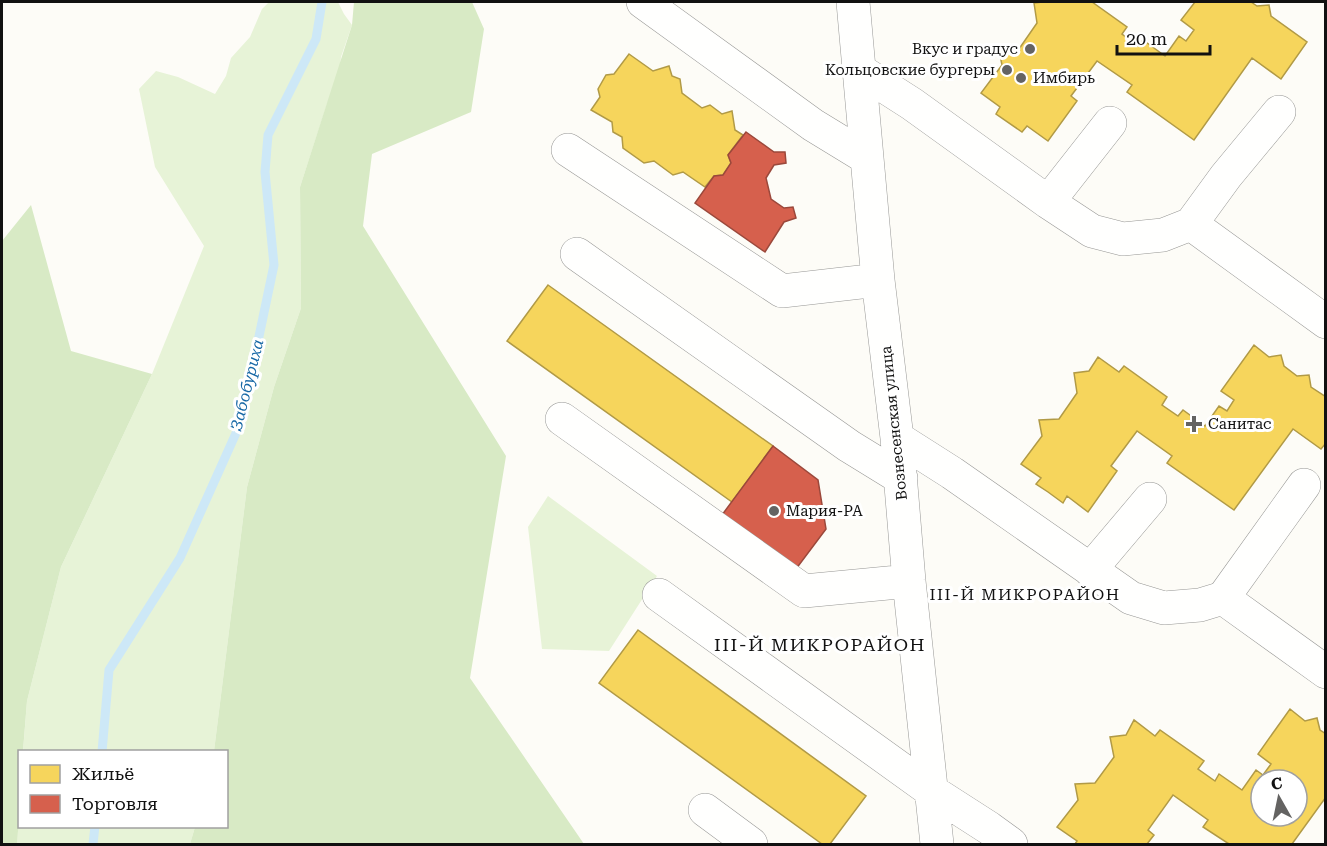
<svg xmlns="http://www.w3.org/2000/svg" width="1327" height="846" font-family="'Roboto Serif',serif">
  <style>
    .green { fill: #e7f3d7 }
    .forest { fill: #d8eac5 }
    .homes { fill: #f6d55c; stroke: #b19a46; stroke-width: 1.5; fill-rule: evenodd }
    .shops { fill: #d6604d; stroke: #9b483b; stroke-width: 1.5 }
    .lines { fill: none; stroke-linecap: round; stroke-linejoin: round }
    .stream { stroke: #cde8f7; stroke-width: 9 }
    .minor-casing { stroke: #979795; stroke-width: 34 }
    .minor { stroke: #fffffe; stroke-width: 33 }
    .poi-dot { fill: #646362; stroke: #fff; stroke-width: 2 }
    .labels { text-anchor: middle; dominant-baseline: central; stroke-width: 6; stroke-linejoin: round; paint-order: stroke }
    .poi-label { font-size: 15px; fill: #111; stroke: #fff; text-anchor: start }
    .street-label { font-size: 15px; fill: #111; stroke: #fff }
    .water-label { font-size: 16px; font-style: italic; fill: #1768a6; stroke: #fff }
    .neighbourhood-label { font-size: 16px; letter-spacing: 1.5px; fill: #111; stroke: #fff }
    .quarter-label { font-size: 18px; letter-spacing: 1.5px; fill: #111; stroke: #fff }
  </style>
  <rect width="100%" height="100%" fill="#fdfcf7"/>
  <!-- green -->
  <path class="green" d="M269 2H338L344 14 352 25 341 57 339 79 327 104 300 187 301 308 274 387 247 487 214 751 23 752 27 701 61 567 152 374 204 246 155 167 139 89 156 71 178 77 215 94 226 76 231 58 250 37 262 9Z
    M548 496 657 576 609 651 542 649 528 527Z
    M19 805 20 826 195 827 190 844H17Z"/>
  <!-- forest -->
  <path class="forest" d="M354 2H472L484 29 471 112 372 154 363 226 506 456 470 678 584 844H190L195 827 226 826V752L214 751 247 487 274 387 301 308 300 187 352 25Z
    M31 205 71 351 152 374 61 567 27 701 23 751 20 752V805L17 844H2V241Z"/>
  <!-- homes -->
  <path class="homes" d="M1043 2H1092L1127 27 1122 34 1138 46 1143 40 1165 56 1179 36 1186 41 1194 30 1181 20 1195 2H1251L1257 6 1269 5 1271 16 1307 42 1281 79 1252 58 1194 140 1127 92 1132 85 1097 61 1071 96 1077 101 1048 141 1027 126 1022 132 996 114 1000 107 981 93 1002 65 999 50 1019 49 1037 23 1034 3Z
    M629 54 653 71 669 66 672 76 680 79 682 93 702 108 710 105 722 114 732 111 735 130 743 135 728 155 731 163 723 175 714 176 705 187 683 172 673 175 654 161 644 163 623 148 622 137 613 132 612 122 591 110 600 97 598 89 606 75 614 74Z
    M548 285 773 446 732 502 507 341Z
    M1254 345 1269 357 1281 355 1284 366 1297 376 1309 375 1311 387 1326 397V443L1321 449 1293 429 1234 510 1167 463 1172 456 1137 431 1111 466 1117 471 1088 512 1067 496 1063 503 1048 492 1036 484 1041 478 1021 464 1042 436 1039 420 1059 419 1077 393 1074 373 1089 371 1098 357 1119 372 1124 366 1167 397 1162 405 1178 416 1183 410 1205 426 1219 406 1227 411 1234 400 1221 391Z
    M638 630 866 796 830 844H822L599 683Z
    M1290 709 1305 721 1317 718 1320 730 1326 734V797L1292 844H1229L1203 827 1208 820 1173 795 1148 830 1154 835 1147 844H1075L1077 841 1057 827 1078 800 1075 784 1095 783 1114 757 1110 737 1126 735 1134 720 1155 736 1160 730 1204 761 1198 769 1215 781 1219 774 1242 790 1256 770 1263 775 1271 764 1258 754ZM1261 780H1297V816H1261Z"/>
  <!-- shops -->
  <path class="shops" d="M746 132 774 152H785L786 163 774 165 766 178 771 199 784 208 793 207 796 218 784 222 765 252 695 203 714 176 723 175 731 163 728 155Z
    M773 446 818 480 826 529 793 573 719 519Z"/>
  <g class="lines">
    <!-- stream -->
    <path class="stream" d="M102 752 109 670 180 558 241 422 274 265 265 172 268 135 316 39 322 2
      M93 844 95 826"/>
    <defs>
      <path id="minor" d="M643 2 813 125 867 158
        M853 2 878 280 897 438 909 581 937 844
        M859 70 912 104 1048 202 1092 231 1123 239 1163 235 1191 224 1226 176 1279 112
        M568 150 782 291 878 280
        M1048 202 1110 123
        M1191 224 1326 322
        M577 254 849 446 901 478
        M562 419 804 591 909 581
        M897 438 952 473 1131 598 1164 608 1200 605 1223 598 1304 485
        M1090 570 1150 499
        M659 595 933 792 989 828 1011 844
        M1223 598 1326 672
        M705 810 751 844"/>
    </defs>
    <!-- minor casing -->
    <use href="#minor" class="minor-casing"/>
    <!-- minor -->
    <use href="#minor" class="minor"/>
  </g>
  <!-- markers -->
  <g class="poi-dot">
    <circle cx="1030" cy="49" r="6"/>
    <circle cx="1007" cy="70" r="6"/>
    <circle cx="1021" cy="78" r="6"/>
    <path d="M1191 415h6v6h6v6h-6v6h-6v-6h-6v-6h6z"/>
    <circle cx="774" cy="511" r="6"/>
  </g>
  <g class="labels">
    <!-- poi labels -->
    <g class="poi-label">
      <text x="1018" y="49" text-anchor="end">Вкус и градус</text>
      <text x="995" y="70" text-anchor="end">Кольцовские бургеры</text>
      <text x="1033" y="78">Имбирь</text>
      <text x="1208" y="424">Санитас</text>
      <text x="786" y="511">Мария-РА</text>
    </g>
    <!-- street labels -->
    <g class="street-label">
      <text transform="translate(894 423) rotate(-96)">Вознесенская улица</text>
    </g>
    <!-- water labels -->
    <g class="water-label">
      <text transform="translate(247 385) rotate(-76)">Забобуриха</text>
    </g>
    <!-- neighbourhood labels -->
    <g class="neighbourhood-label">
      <text x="1025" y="594">III-Й МИКРОРАЙОН</text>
    </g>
    <!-- quarter labels -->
    <g class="quarter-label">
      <text x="820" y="644">III-Й МИКРОРАЙОН</text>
    </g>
  </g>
  <!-- border -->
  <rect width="1327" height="846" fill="none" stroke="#111111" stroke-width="6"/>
  <!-- legend -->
  <rect x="18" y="750" width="210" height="78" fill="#ffffff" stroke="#a0a0a0" stroke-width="1.5"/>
  <rect x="30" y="765" width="30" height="18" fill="#f6d55c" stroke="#a0a0a0" stroke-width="1.5"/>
  <text x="72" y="780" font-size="18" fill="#111111">Жильё</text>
  <rect x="30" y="795" width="30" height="18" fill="#d6604d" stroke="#a0a0a0" stroke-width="1.5"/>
  <text x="72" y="810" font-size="18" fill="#111111">Торговля</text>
  <!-- north arrow -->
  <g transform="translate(1279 798) rotate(351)"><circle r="28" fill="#ffffff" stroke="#a0a0a0" stroke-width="1.5"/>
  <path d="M0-4.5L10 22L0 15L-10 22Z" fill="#646362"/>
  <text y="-9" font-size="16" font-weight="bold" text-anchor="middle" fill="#111111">С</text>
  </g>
  <!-- scale -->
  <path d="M1117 45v9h93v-9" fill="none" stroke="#111111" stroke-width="3"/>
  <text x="1126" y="45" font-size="18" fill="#111111" stroke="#ffffff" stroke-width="4.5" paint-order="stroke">20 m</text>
</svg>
